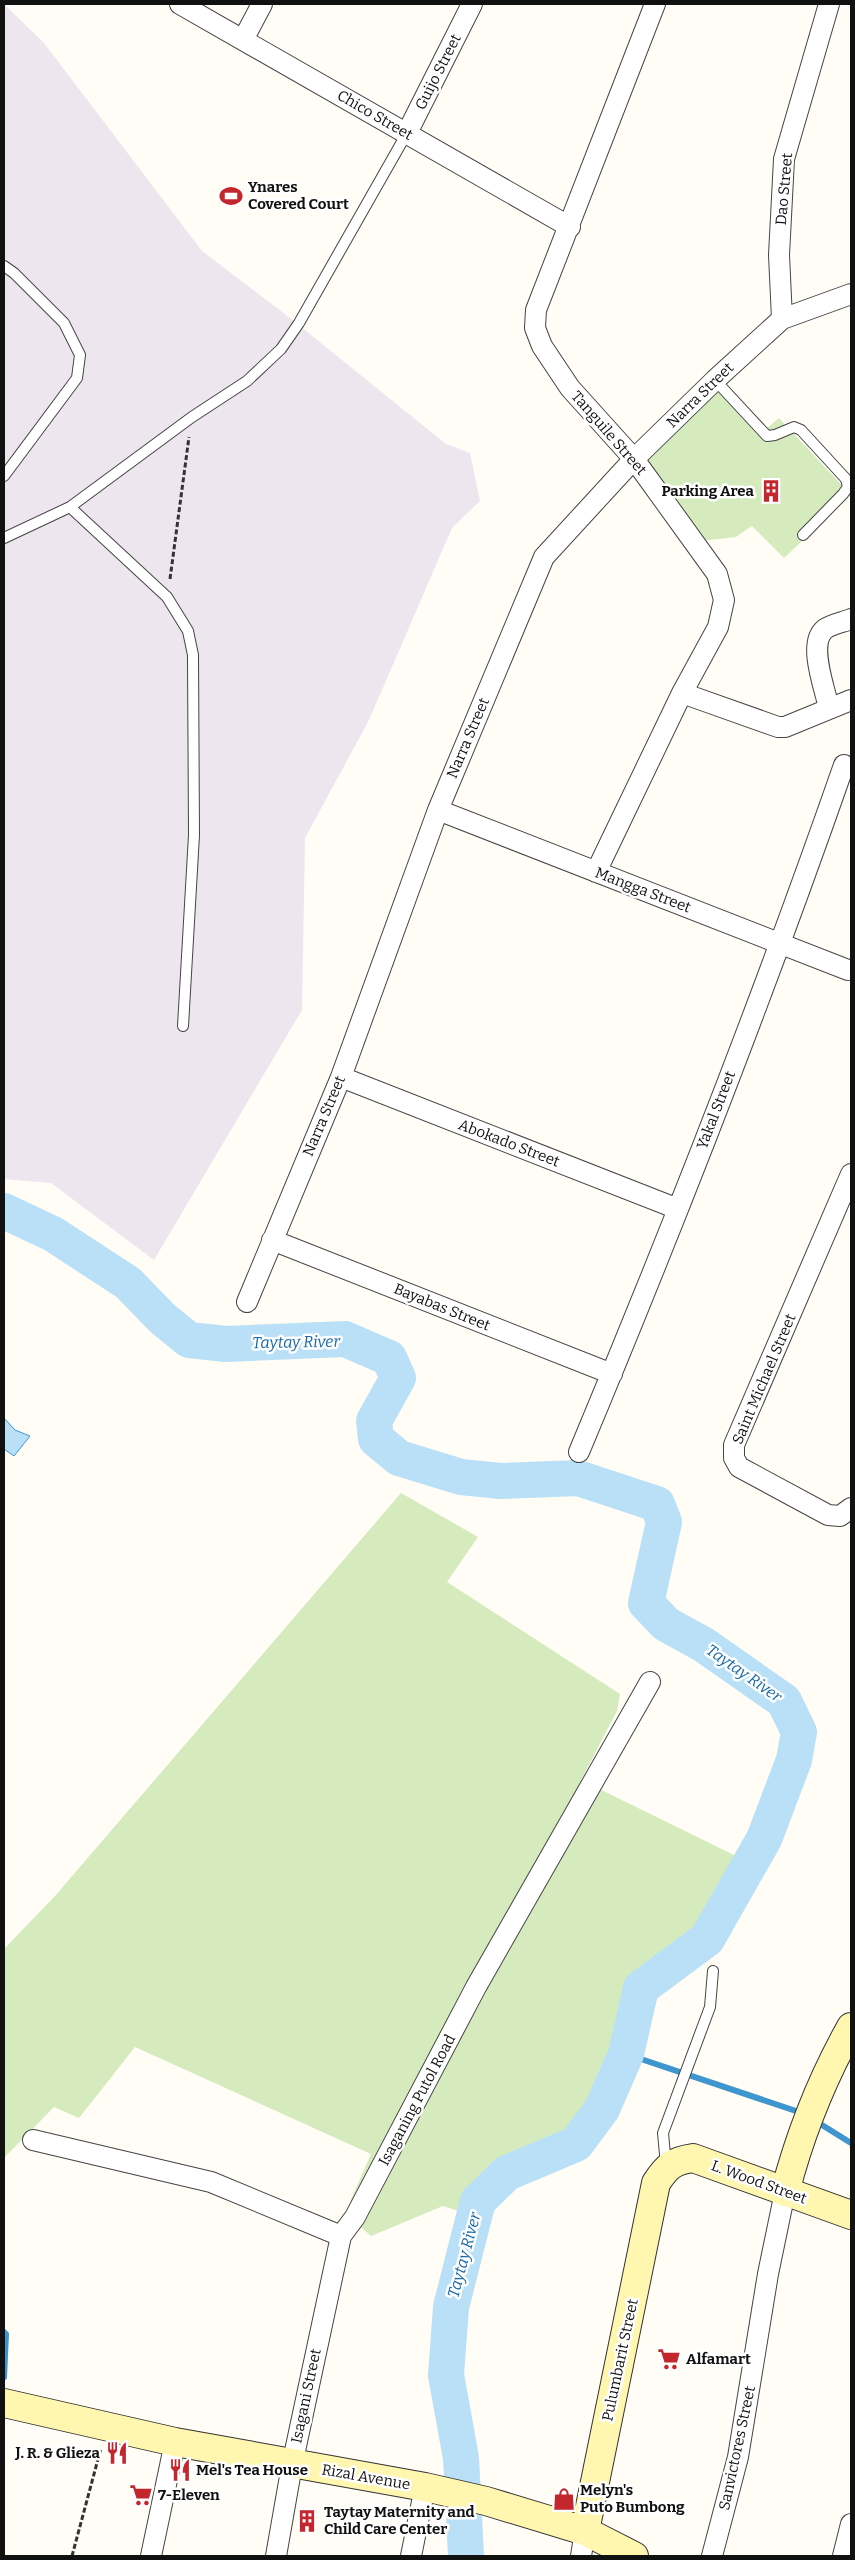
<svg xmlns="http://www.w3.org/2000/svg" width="855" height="2560" font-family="Bitter,serif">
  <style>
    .industrial { fill: #eee6ef }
    .green { fill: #d5ebbd }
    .water { fill: #b9e0f7; stroke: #3f96cf }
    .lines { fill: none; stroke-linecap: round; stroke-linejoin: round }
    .stream { stroke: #3f96cf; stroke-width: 6 }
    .river { stroke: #b9e0f7; stroke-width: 36 }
    .lane-casing { stroke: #444; stroke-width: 12 }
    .street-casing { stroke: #444; stroke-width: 22 }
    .secondary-casing { stroke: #333; stroke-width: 30 }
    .path { stroke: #333; stroke-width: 3; stroke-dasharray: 5 2.5; stroke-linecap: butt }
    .lane { stroke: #fff; stroke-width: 10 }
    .street { stroke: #fff; stroke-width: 20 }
    .secondary { stroke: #fff6b0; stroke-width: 28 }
    .labels { text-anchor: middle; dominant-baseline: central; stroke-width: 5; stroke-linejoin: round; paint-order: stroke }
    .street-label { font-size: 15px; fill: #111; stroke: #fff }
    .poi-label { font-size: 15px; font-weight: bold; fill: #111; stroke: #fff; text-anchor: start }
    .water-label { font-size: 16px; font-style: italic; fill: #1768a6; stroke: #fff }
  </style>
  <rect width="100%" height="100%" fill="#fffdf5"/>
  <!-- industrial -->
  <path class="industrial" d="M4 4 44 43 202 251 290 318 446 444 470 453 480 501 452 528 369 720 305 838 302 1010 154 1260 51 1183 4 1179Z"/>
  <!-- green -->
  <path class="green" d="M713 386 759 435 779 418 851 495 784 558 752 526 736 537 701 541 639 454Z
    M401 1493 478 1537 447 1582 620 1694 617 1711 581 1780 736 1856 701 1933 636 1979 615 2058 568 2128 509 2160 472 2192 465 2213 443 2206 371 2236 345 2213 371 2154 135 2047 79 2118 54 2107 4 2158V1949L55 1896Z"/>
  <!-- water -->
  <path class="water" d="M4 1418 15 1430 30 1436 14 1456 4 1449Z"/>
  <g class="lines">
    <!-- stream -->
    <path class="stream" d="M626 2054 796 2111
      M822 2125 851 2143
      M4 2332 6 2334 4 2377"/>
    <!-- river -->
    <path class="river" d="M4 1211 53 1234 128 1283 163 1319 189 1340 226 1344 345 1339 389 1358 398 1378 374 1421 376 1439 399 1458 461 1477 501 1481 578 1478 657 1504 664 1522 646 1603 666 1624 704 1645 784 1701 799 1732 794 1760 764 1839 707 1939 641 1988 626 2054 602 2109 576 2144 507 2173 478 2201 451 2307 446 2375 461 2458 466 2556"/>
    <defs>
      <path id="lane" d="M4 266 14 273 64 323 80 355 77 378 4 476
        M715 380 767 436 775 435 794 427 801 430 846 479 848 487 843 494 803 535
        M70 507 167 597 188 631 193 655 194 835 183 1026
        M4 538 70 507 192 417 247 381 281 349 299 323 407 133
        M666 2165 663 2133 710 2007 713 1971"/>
      <path id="street" d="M180 4 570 227
        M243 40 262 4
        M407 133 472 4
        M782 319 779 255 784 159 829 4
        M682 693 778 727H785L851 700
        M829 708C825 689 807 643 825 629 832 624 844 622 851 619
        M438 810 848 970
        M596 872 682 693 718 627 724 600 717 574 634 459 570 388 542 346 535 328 536 310 655 4
        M341 1077 678 1209
        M851 1174 734 1445V1458L739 1467 828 1515 840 1516 851 1508
        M272 1240 612 1374
        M247 1302 341 1077 438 810 544 557 634 459 715 380 782 319 851 294
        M579 1452C674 1225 763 997 844 765
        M33 2140 211 2182 341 2236
        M151 2556 175 2442
        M276 2556 292 2465 341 2236 355 2217 476 1987 650 1682
        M411 2556 425 2487
        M581 2556 585 2531
        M712 2556 738 2457 768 2274 785 2192
        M843 2556 851 2524"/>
      <path id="secondary" d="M785 2192C800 2134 822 2079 851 2027
        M4 2403 175 2442 425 2487 486 2501 585 2531 634 2556
        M585 2531 656 2183C667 2166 673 2161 693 2158L851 2215"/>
    </defs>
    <!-- lane casing -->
    <use href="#lane" class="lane-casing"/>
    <!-- street casing -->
    <use href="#street" class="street-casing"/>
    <!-- secondary casing -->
    <use href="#secondary" class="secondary-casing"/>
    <!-- path -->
    <path class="path" d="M170 579 189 437
      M72 2556 101 2448"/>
    <!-- lane -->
    <use href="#lane" class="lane"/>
    <!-- street -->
    <use href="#street" class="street"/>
    <!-- secondary -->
    <use href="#secondary" class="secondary"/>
  </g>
  <!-- icons -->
  <defs>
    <symbol id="stadium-bare" viewBox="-9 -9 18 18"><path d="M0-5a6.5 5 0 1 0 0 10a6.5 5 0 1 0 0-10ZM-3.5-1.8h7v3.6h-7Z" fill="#c4262e" stroke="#fff" stroke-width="2.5" paint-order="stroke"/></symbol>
    <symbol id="building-bare" viewBox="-9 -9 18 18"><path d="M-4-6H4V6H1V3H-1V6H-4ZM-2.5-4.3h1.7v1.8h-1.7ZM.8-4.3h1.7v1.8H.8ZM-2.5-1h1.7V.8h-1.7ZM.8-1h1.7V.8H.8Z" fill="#c4262e" stroke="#fff" stroke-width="2.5" paint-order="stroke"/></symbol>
    <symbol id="supermarket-bare" viewBox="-9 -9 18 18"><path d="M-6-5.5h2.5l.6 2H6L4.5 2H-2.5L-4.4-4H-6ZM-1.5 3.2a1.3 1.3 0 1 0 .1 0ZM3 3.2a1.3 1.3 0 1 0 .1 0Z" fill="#c4262e" stroke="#fff" stroke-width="2.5" paint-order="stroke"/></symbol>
    <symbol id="restaurant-bare" viewBox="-9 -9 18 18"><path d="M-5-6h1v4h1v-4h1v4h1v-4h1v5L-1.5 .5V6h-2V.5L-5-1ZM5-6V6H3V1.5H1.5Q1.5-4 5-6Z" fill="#c4262e" stroke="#fff" stroke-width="2.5" paint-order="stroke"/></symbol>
    <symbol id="shop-bare" viewBox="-9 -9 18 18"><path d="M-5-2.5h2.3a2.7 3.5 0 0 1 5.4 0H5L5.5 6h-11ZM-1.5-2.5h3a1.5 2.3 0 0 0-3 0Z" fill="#c4262e" stroke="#fff" stroke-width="2.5" paint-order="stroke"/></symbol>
  </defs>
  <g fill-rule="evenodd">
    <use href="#stadium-bare" x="215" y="180" width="32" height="32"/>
    <use href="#building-bare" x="755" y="475" width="32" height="32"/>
    <use href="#supermarket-bare" x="653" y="2343" width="32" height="32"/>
    <use href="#restaurant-bare" x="101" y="2437" width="32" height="32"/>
    <use href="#restaurant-bare" x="164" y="2454" width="32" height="32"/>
    <use href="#supermarket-bare" x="125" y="2479" width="32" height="32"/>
    <use href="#shop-bare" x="548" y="2483" width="32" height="32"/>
    <use href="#building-bare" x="291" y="2505" width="32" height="32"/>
  </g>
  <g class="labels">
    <!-- street labels -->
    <g class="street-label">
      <text transform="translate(438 72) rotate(-63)">Guijo Street</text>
      <text transform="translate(375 115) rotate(30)">Chico Street</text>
      <text transform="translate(784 189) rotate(-85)">Dao Street</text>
      <text transform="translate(700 395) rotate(-44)">Narra Street</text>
      <text transform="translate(609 433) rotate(49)">Tanguile Street</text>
      <text transform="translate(468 738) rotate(-67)">Narra Street</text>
      <text transform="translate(643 890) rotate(21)">Mangga Street</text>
      <text transform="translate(716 1110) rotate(-69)">Yakal Street</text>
      <text transform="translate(324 1116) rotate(-67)">Narra Street</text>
      <text transform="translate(509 1143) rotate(21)">Abokado Street</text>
      <text transform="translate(442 1307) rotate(22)">Bayabas Street</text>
      <text transform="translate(764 1379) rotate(-67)">Saint Michael Street</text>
      <text transform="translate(417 2100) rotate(-62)">Isaganing Putol Road</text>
      <text transform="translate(759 2182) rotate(20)">L. Wood Street</text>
      <text transform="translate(620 2360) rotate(-78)">Pulumbarit Street</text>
      <text transform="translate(306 2396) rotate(-78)">Isagani Street</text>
      <text transform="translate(737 2448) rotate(-78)">Sanvictores Street</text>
      <text transform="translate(366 2477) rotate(10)">Rizal Avenue</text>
    </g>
    <!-- poi labels -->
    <g class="poi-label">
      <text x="248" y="187">Ynares<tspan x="248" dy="17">Covered Court</tspan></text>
      <text x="754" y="491" text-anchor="end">Parking Area</text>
      <text x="686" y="2359">Alfamart</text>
      <text x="100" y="2453" text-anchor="end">J. R. &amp; Glieza</text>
      <text x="196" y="2470">Mel's Tea House</text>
      <text x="580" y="2490">Melyn's<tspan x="580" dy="17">Puto Bumbong</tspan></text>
      <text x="158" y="2495">7-Eleven</text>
      <text x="324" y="2512">Taytay Maternity and<tspan x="324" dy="17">Child Care Center</tspan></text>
    </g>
    <!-- water labels -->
    <g class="water-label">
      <text transform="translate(296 1342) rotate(-1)">Taytay River</text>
      <text transform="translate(744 1673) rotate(35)">Taytay River</text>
      <text transform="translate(464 2255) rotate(-75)">Taytay River</text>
    </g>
  </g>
  <!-- border -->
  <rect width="855" height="2560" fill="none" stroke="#111111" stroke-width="10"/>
</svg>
